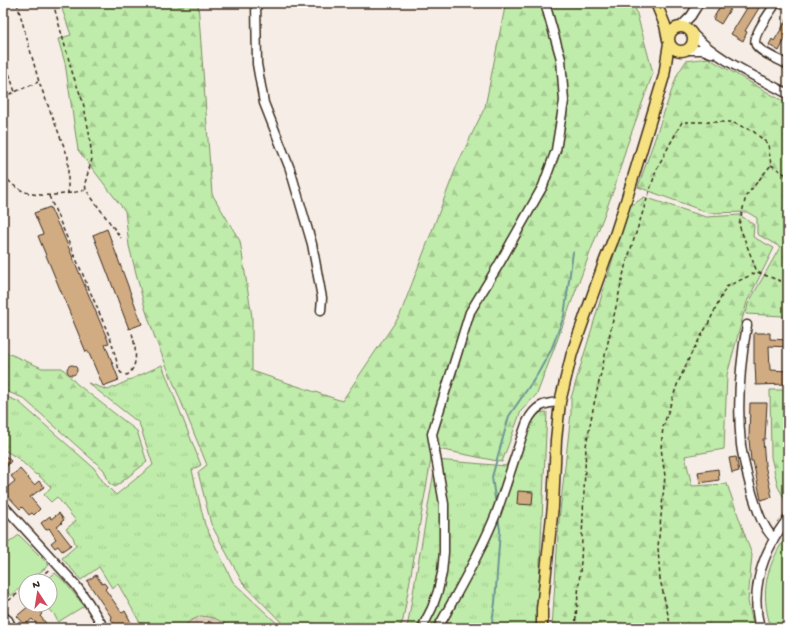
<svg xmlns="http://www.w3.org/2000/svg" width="791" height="631" font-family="'Gochi Hand',sans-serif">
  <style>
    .industrial { fill: url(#industrial-grid) }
    .grass { fill: url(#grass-tufts); stroke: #7d8b64 }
    .forest { fill: url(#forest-firs); stroke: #7d8b64 }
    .green { fill: #bfecaa; stroke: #7d8b64 }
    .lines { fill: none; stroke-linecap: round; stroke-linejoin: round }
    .stream { stroke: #6c9695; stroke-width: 2 }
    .building { fill: #d1ac83; stroke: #3b2a1e }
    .minor-casing { stroke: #3b2a1e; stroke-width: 11 }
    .major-casing { stroke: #3b2a1e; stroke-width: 13 }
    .path { stroke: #3b2a1e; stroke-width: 1.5; stroke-dasharray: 4 3; stroke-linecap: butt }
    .minor { stroke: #fff; stroke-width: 8 }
    .major { stroke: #f7e281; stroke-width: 10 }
  </style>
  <defs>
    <pattern id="industrial-grid" width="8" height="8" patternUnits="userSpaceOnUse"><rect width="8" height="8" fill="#ebdac8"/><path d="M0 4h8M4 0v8" fill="none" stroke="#cabbab"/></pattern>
    <pattern id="grass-tufts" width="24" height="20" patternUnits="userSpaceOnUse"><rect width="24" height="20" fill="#bfecaa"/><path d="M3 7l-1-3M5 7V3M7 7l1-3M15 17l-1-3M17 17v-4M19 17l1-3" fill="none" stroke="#a5cb92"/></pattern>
    <pattern id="forest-firs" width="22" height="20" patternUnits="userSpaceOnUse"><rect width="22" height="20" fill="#bfecaa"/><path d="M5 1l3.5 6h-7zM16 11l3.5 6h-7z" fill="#a5cb92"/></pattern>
  </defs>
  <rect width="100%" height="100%" fill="#f6eee6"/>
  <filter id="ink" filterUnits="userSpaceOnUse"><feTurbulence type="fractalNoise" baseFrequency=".025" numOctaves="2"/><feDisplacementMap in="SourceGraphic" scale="8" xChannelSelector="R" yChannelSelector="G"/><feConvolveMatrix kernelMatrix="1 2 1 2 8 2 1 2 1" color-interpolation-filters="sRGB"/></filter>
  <g filter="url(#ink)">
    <!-- industrial -->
    <path class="industrial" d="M201 617 214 618 232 628H183L190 621Z"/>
    <!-- grass -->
    <path class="grass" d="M162 365 201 465 192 470 205 525 233 582 282 628H234L214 618 201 616 190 621 182 628H143L118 584 112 588 99 567 81 580 62 558 76 546 73 537 66 529 76 521 57 497 51 502 44 495 51 487 37 474 36 475 19 459 3 449V395L19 402 94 468 104 483 116 495 153 465 139 423 88 383 108 390Z
      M547 412 537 628H407L436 460 506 466 528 414Z"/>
    <!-- forest -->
    <path class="forest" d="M60 3H198L212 194 240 241 252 317V371L342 401 400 315 457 165 485 107 505 7V3H634L653 73 626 148 615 186 537 394 521 411 502 462 433 448 403 620 400 628H330L283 624 242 582 211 524 198 472 207 465 155 338 145 308 129 246 125 211 78 150 65 63 58 39 71 35Z
      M708 58 788 104V321L783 316 746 314 748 304 780 247 757 234V218L747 212 709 213 638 187 677 75 686 61Z
      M644 197 706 217 740 215 754 225 753 237 774 248 747 302 727 375 724 449 685 456 692 486 727 484 752 555 748 601 754 628H552L559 520 571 413V398L628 208Z
      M3 351 42 368H62L77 384 137 431 147 462 115 487 109 483 104 470 23 398 3 390Z
      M770 390H788V494L786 501 778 487 771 457Z"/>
    <!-- green -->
    <path class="green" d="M788 533V628H771C759 589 767 566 788 533Z
      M19 535 49 565 29 581H26V583L11 596 3 587V547Z
      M55 573 65 582 84 606 58 622 54 614 46 605H50V581H45Z"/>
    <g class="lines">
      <!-- stream -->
      <path class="stream" d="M496 505 492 477 509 416 537 375 551 350 564 316 573 252
        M491 628 495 603 500 530 498 517"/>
    </g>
    <!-- building -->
    <path class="building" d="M722 3H734L721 24 713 19Z
      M750 3H762L745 31 747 32 743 41 731 34Z
      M788 18V41L785 39 779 51 769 45 772 39 774 41Z
      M50 207 59 227H60L109 343 105 344 119 380 103 386 88 351 86 352 38 236 43 234 34 213Z
      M107 229 142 324 129 329 93 235Z
      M754 333H770V339L788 340V347L769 346 770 370 788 371V384L756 385 755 363 754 364Z
      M67 370a5 5 0 1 1 10 0a5 5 0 1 1-10 0Z
      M750 403H767L765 439H763L765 465 772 497 761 500 753 461H751L749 439Z
      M3 454 11 461 6 467 3 464Z
      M736 457 739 471 732 473 729 458Z
      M20 469 34 485 39 481 44 487 30 497 40 509 34 515 32 513 29 515 22 507 20 509 3 491 15 481 11 476Z
      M718 469 719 480 700 483 698 472Z
      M518 491 533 492 532 505 517 504Z
      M59 513 64 520 61 522 62 523 57 527 71 545 62 551 58 546 55 548 51 543 56 539 49 528 46 530 41 523 50 516 51 519Z
      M96 575 102 584 104 583 107 587 105 589 122 613 125 611 134 628H116L111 619 112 618 87 581Z
      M30 605H34L42 614 40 616 50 628H41L32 619 25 625 17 616Z
      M209 621 217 628H203Z"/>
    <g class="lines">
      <defs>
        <path id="minor" d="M256 3 257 64 264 103 290 169 312 244 322 298 321 310
          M776 3C771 11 751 37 756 45 761 53 780 60 788 65
          M681 26 691 16 699 3
          M692 33C716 59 757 77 788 94
          M687 50H703L711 53
          M747 325C740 364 737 405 741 445 743 461 748 477 752 493 758 512 761 524 774 539
          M3 505 75 584 88 602 104 628
          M3 616 8 620 12 628
          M422 628 432 608 438 591 442 573 444 552V504L432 434 470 312 498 266 543 186 556 150 564 101 561 59 545 3
          M438 628C458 591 480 554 496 514 507 484 516 452 527 422 535 406 543 403 560 402
          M760 628C749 587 764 550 788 518"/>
        <path id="major" d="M656 3 665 25 668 40
          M669 39a12 12 0 1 1 24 0a12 12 0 1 1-24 0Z
          M542 628V609L553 506 556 440 560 402 572 353 605 260 615 235 626 201 664 76 669 43"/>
      </defs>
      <!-- minor casing -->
      <use href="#minor" class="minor-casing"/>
      <!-- major casing -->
      <use href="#major" class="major-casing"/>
      <!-- path -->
      <path class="path" d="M17 3 39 82 68 157V194
        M53 3 73 75 83 102 89 132 92 159 85 183 86 190 121 238
        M3 54 15 92
        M3 97 38 82
        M771 165 788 176
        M3 167C5 171 6 177 9 181 28 202 62 195 86 190
        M49 196 111 340 119 370 121 373 127 375C140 366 135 345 132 333
        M34 581 50 569
        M3 605 26 587
        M575 628 581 561 586 446 594 404 625 267 657 168 682 122H731L753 131 768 144 771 165 746 196 739 225 757 272
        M671 628 660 579 658 547 665 476 661 448 663 427 677 385 691 354 708 324 726 287 757 272 788 284"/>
      <!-- minor -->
      <use href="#minor" class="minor"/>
      <!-- major -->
      <use href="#major" class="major"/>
    </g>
  </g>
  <!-- margin -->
  <rect width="791" height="631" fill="none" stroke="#fff" stroke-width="16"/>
  <rect x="8" y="8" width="775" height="615" fill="none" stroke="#3b2a1e" stroke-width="1.5" filter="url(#ink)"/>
  <!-- north arrow -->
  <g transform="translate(38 593) rotate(348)"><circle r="19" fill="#ffffff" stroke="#b1aaa5"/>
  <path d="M0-3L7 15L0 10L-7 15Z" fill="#d1495b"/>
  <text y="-6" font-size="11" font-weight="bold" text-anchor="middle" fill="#3b2a1e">N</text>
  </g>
</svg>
